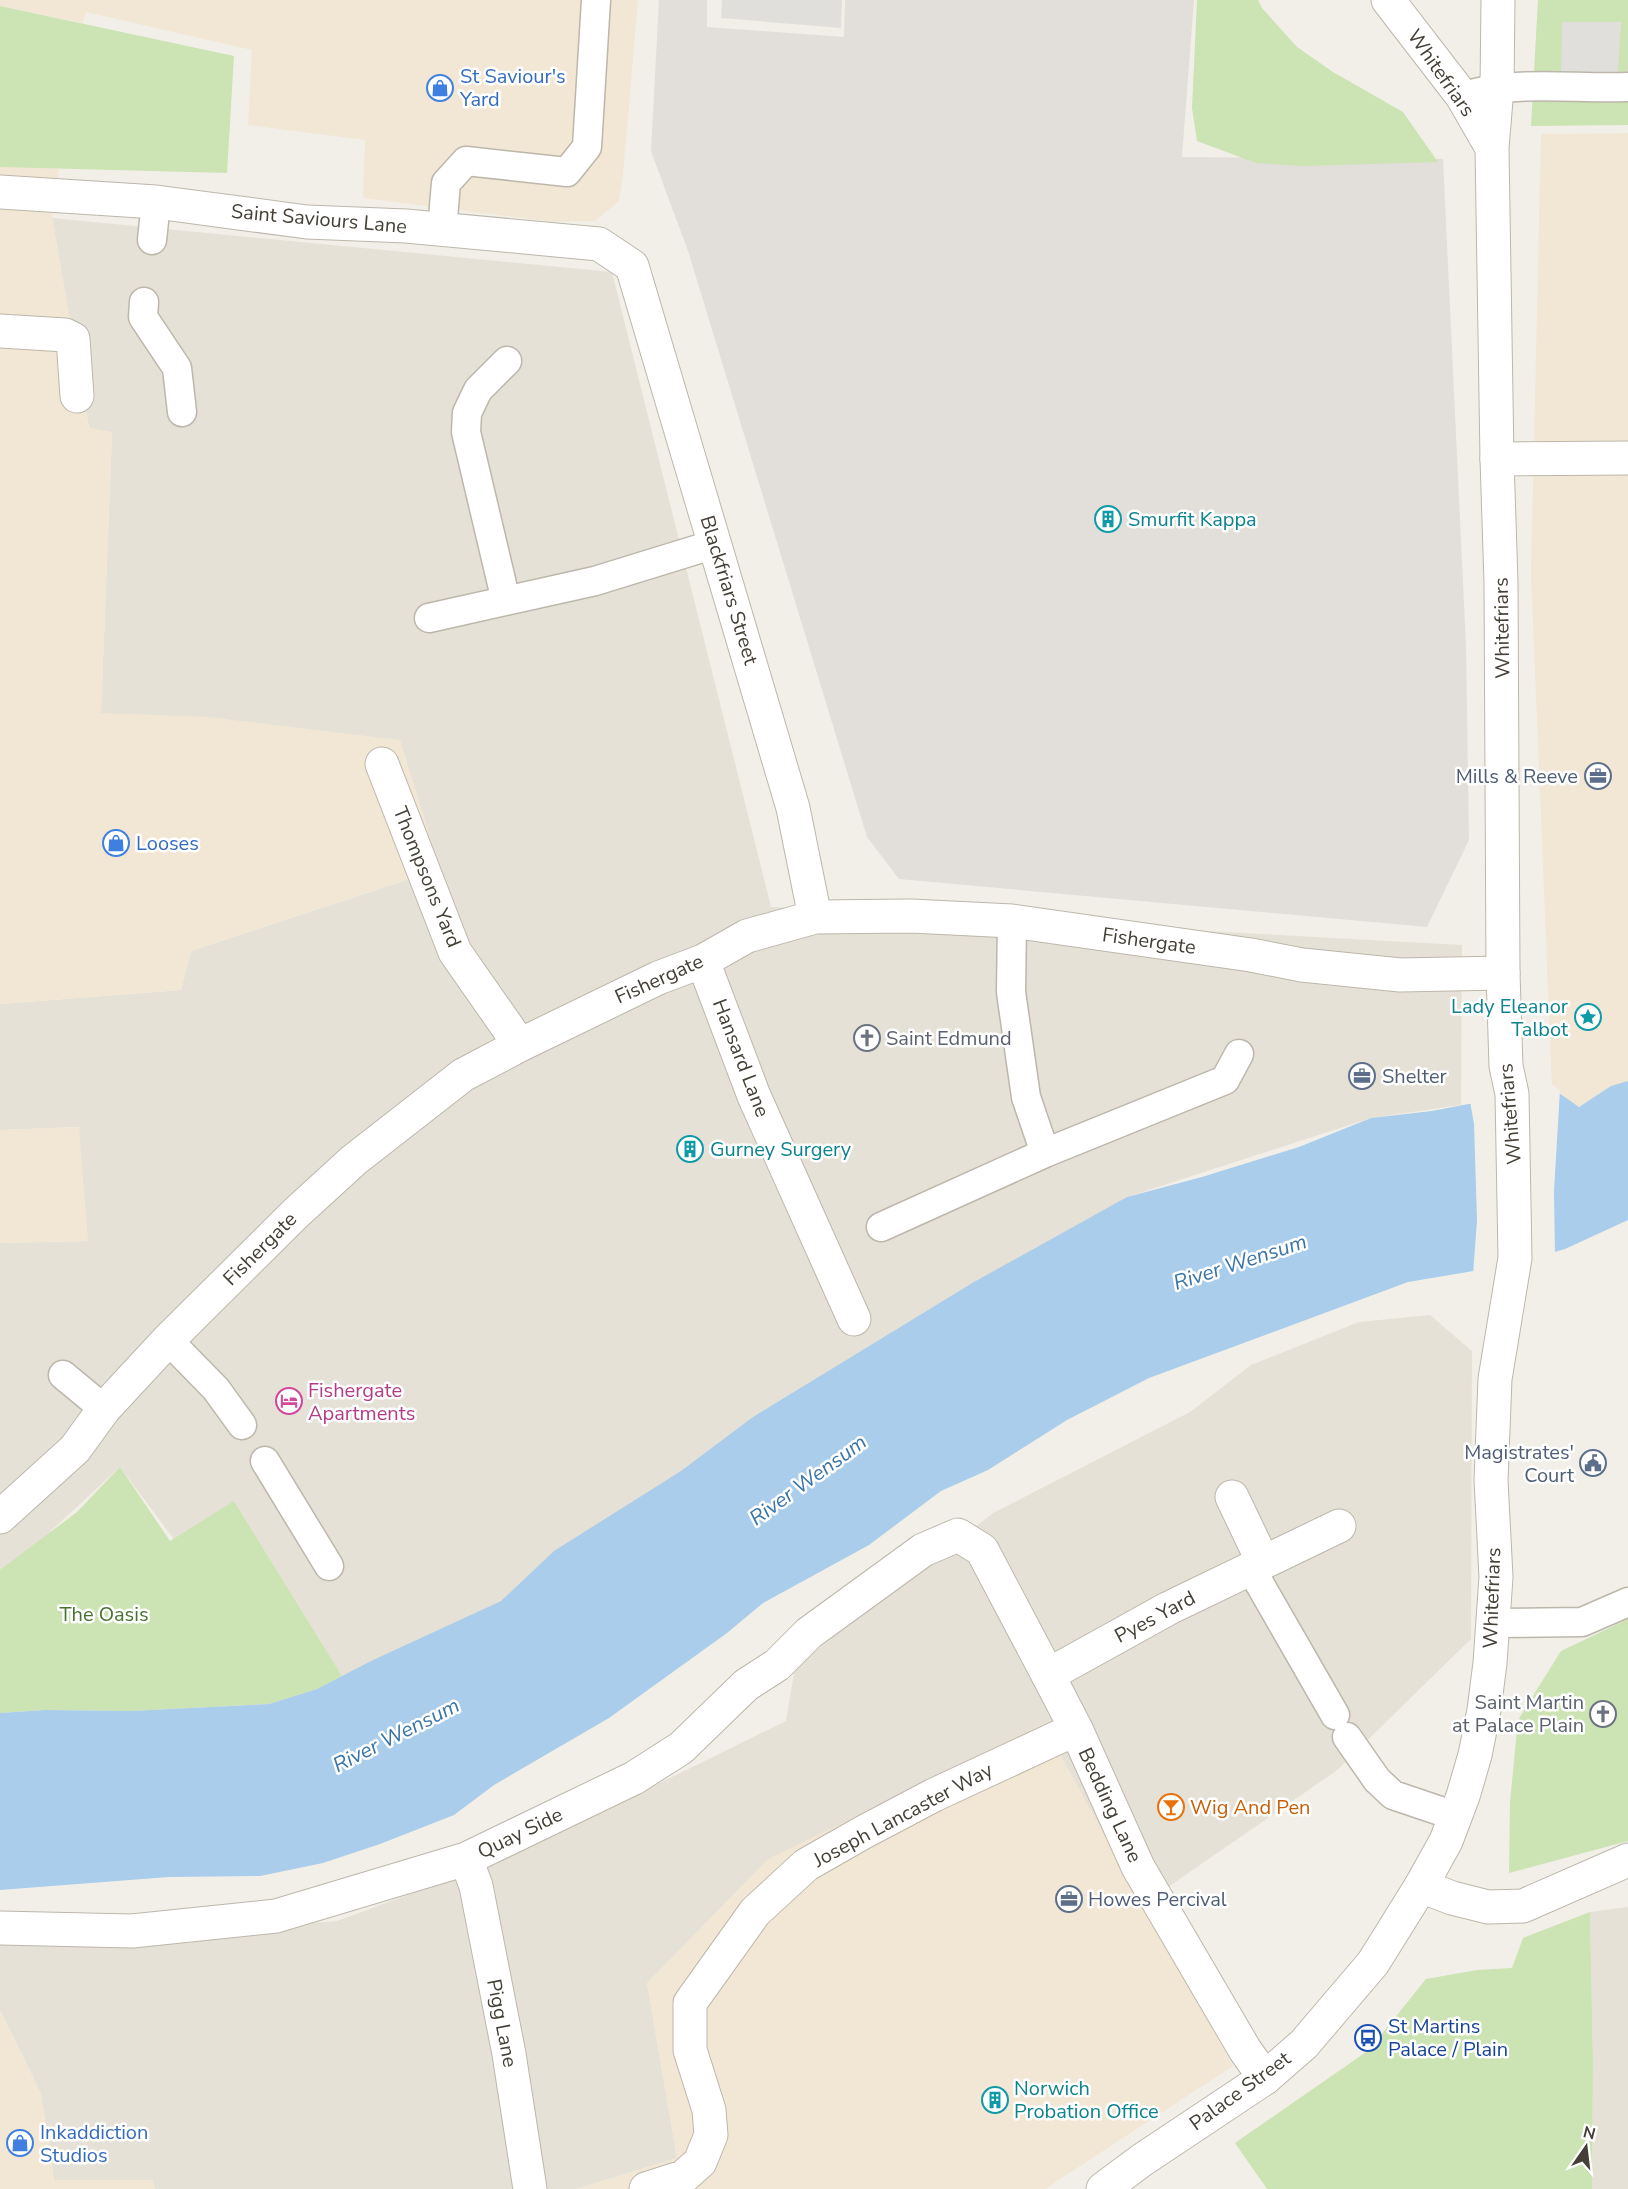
<svg xmlns="http://www.w3.org/2000/svg" width="1628" height="2189" font-family="'Nunito Sans',sans-serif">
  <style>
    .residential { fill: #e6e1d6 }
    .commercial { fill: #f2e7d5 }
    .industrial { fill: #e2ded9 }
    .green { fill: #cce3b4 }
    .parking { fill: #e1dfdc }
    .water { fill: #a9cdea }
    .pier { fill: #f2efe8 }
    .lines { fill: none; stroke-linecap: round; stroke-linejoin: round }
    .service-casing { stroke: #bdb7ab; stroke-width: 31 }
    .pedestrian-casing { stroke: #bdb7ab; stroke-width: 35 }
    .minor-casing { stroke: #bdb7ab; stroke-width: 35 }
    .tertiary-casing { stroke: #bdb7ab; stroke-width: 35 }
    .service { stroke: #fff; stroke-width: 28 }
    .pedestrian { stroke: #fff; stroke-width: 33 }
    .minor { stroke: #fff; stroke-width: 33 }
    .tertiary { stroke: #fff; stroke-width: 33 }
    .labels { text-anchor: middle; dominant-baseline: central; stroke-width: 5; stroke-linejoin: round; paint-order: stroke }
    .street-label { font-size: 20px; fill: #454037; stroke: #fff }
    .shop-label { font-size: 20px; fill: #366cbe; stroke: #fff; text-anchor: start }
    .culture-label { font-size: 20px; fill: #0d838f; stroke: #fff; text-anchor: start }
    .service-label { font-size: 20px; fill: #4e5e75; stroke: #fff; text-anchor: end }
    .worship-label { font-size: 20px; fill: #5b616d; stroke: #fff; text-anchor: start }
    .hotel-label { font-size: 20px; fill: #b23c85; stroke: #fff; text-anchor: start }
    .park-label { font-size: 20px; fill: #46722f; stroke: #fff }
    .food-label { font-size: 20px; fill: #c56008; stroke: #fff; text-anchor: start }
    .transit-label { font-size: 20px; fill: #164399; stroke: #fff; text-anchor: start }
    .water-label { font-size: 21px; font-style: italic; fill: #3975a8; stroke: #fff }
  </style>
  <rect width="100%" height="100%" fill="#f2efe8"/>
  <!-- residential -->
  <path class="residential" d="M52 218 612 272 771 907 1462 945 1461 1105 1371 1118 1127 1197 501 1601 342 1676 234 1501 176 1542 120 1467 0 1578V1243L87 1241 78 1127 0 1130V1004L181 990 191 951 440 869 101 713 112 433 89 428Z
    M1430 1315 1472 1351 1471 1639 1336 1771 1142 1905 647 1983 677 2158 576 2189H155L152 2180H54L41 2094 0 2010V1934L110 1940 337 1921 503 1860 786 1721 795 1667 993 1513 1190 1412 1251 1365 1359 1322Z
    M1628 1907V2189H1592L1593 2062 1590 1912Z"/>
  <!-- commercial -->
  <path class="commercial" d="M0 0H638L623 175 619 201 595 221 553 222 363 198 365 140 248 125 252 50 86 12 83 23 0 6Z
    M1628 133V1081L1611 1086 1579 1107 1552 1088 1531 574 1541 134Z
    M0 165 59 169 52 218 89 428 112 432 101 713 207 717 400 740 440 869 191 951 181 990 0 1004Z
    M79 1127 88 1241 0 1243V1130Z
    M1043 1724 1233 2066 1045 2189H576L677 2158 647 1983 767 1860Z
    M0 2010 41 2094 54 2180H152L155 2189H0Z"/>
  <!-- industrial -->
  <path class="industrial" d="M659 0H707V27L844 37 845 0H1194L1182 157 1443 159 1466 646 1469 840 1427 927 899 879 867 837 688 251 651 151Z"/>
  <!-- green -->
  <path class="green" d="M1197 0H1258L1262 8 1297 47 1333 72 1403 112 1438 162 1304 166 1256 163 1197 141 1192 108Z
    M1538 0H1628V125L1531 126Z
    M0 6 234 56 227 173 0 167Z
    M120 1467 170 1541 234 1501 342 1676 317 1689 269 1704 131 1711 45 1710 0 1713V1570L77 1512Z
    M1628 1619V1841L1509 1873 1510 1802 1518 1720 1561 1651Z
    M1590 1912 1593 2062 1592 2189H1267L1235 2143 1369 2050 1426 1979 1477 1970 1512 1968 1523 1938Z"/>
  <!-- parking -->
  <path class="parking" d="M722 0H842L841 28 721 18Z
    M1562 22H1621L1617 88 1561 86Z"/>
  <!-- water -->
  <path class="water" d="M1628 1081V1220L1565 1249 1509 1265 1408 1282 1149 1378 1067 1420 988 1470 941 1491 869 1545 763 1603 727 1633 609 1718 494 1785 454 1815 380 1844 323 1863 260 1876 169 1877 0 1890V1713L45 1710 131 1711 269 1704 317 1689 371 1661 501 1601 554 1551 681 1471 753 1417 974 1282 1127 1197 1202 1177 1299 1147 1371 1118 1432 1111 1552 1088 1579 1107 1611 1086Z"/>
  <!-- pier -->
  <path class="pier" d="M1552 1085 1560 1090 1554 1191 1555 1256 1510 1268 1473 1275 1477 1220 1474 1124 1470 1101Z"/>
  <g class="lines">
    <defs>
      <path id="service" d="M1475 93C1525 81 1577 89 1628 87
        M442 230 446 183 466 161 567 172 587 147 596 0
        M152 240 156 202
        M144 302 143 317 177 368 182 412
        M506 601 466 432 467 413 478 390 507 361
        M429 618 595 581 715 544
        M1045 1153 1225 1080 1239 1054
        M881 1227 1045 1153 1026 1097 1011 992 1012 921
        M168 1340 216 1389 242 1425
        M63 1375 104 1409
        M265 1461 329 1566
        M1250 1567 1335 1715
        M1493 1623 1582 1622 1628 1602
        M1347 1737 1377 1780 1393 1795 1455 1816"/>
      <path id="pedestrian" d="M466 1859 476 1886 509 2054 530 2189
        M0 1928 132 1931 276 1916 466 1859 634 1778 681 1748 746 1685 777 1665 809 1633 923 1550 958 1535 982 1550 1048 1675"/>
      <path id="minor" d="M0 192 156 202 307 222 406 226 599 244 632 266 793 808 815 917
        M0 331 65 335 73 339 77 396
        M1497 459 1628 458
        M382 764 455 952 520 1045
        M703 961 754 1096 854 1319
        M1232 1497 1263 1562
        M0 1517 75 1449 104 1409 168 1340 296 1213 354 1160 463 1075 520 1045 658 978 703 961 747 936 815 917 911 916 1012 921 1251 955 1302 965 1400 975 1503 973
        M1421 1886 1452 1898 1488 1907 1523 1906 1628 1860
        M1265 2078 1245 2050 1138 1867 1076 1729 1048 1675 1169 1608 1339 1526
        M646 2189 683 2177 700 2162 711 2135 709 2110 690 2050V2003L755 1912 806 1865 862 1833 934 1795 1076 1729"/>
      <path id="tertiary" d="M1388 0 1462 96 1492 148
        M1103 2189 1142 2160 1265 2078 1304 2044 1373 1963 1421 1886 1446 1841 1463 1796 1475 1755 1484 1710 1490 1663 1496 1577 1491 1480 1495 1379 1515 1258 1512 1094 1506 1066 1503 973 1501 582 1497 459 1492 148 1497 88 1498 0"/>
    </defs>
    <!-- service casing -->
    <use href="#service" class="service-casing"/>
    <!-- pedestrian casing -->
    <use href="#pedestrian" class="pedestrian-casing"/>
    <!-- minor casing -->
    <use href="#minor" class="minor-casing"/>
    <!-- tertiary casing -->
    <use href="#tertiary" class="tertiary-casing"/>
    <!-- service -->
    <use href="#service" class="service"/>
    <!-- pedestrian -->
    <use href="#pedestrian" class="pedestrian"/>
    <!-- minor -->
    <use href="#minor" class="minor"/>
    <!-- tertiary -->
    <use href="#tertiary" class="tertiary"/>
  </g>
  <!-- icons -->
  <defs>
    <symbol id="shop-ring" viewBox="-11 -11 22 22"><circle r="9.5" fill="#fff" stroke="#3f7fe0" stroke-width="1.5"/><path d="M-5-2.5h2.3a2.7 3.5 0 0 1 5.4 0H5L5.5 6h-11ZM-1.5-2.5h3a1.5 2.3 0 0 0-3 0Z" fill="#3f7fe0"/></symbol>
    <symbol id="building-ring" viewBox="-11 -11 22 22"><circle r="9.5" fill="#fff" stroke="#0f9aa8" stroke-width="1.5"/><path d="M-4-6H4V6H1V3H-1V6H-4ZM-2.5-4.3h1.7v1.8h-1.7ZM.8-4.3h1.7v1.8H.8ZM-2.5-1h1.7V.8h-1.7ZM.8-1h1.7V.8H.8Z" fill="#0f9aa8"/></symbol>
    <symbol id="office-ring" viewBox="-11 -11 22 22"><circle r="9.5" fill="#fff" stroke="#5c6f8a" stroke-width="1.5"/><path d="M-6-3h4V-5.5h4V-3h4V5H-6ZM-1-4.5V-3h2v-1.5ZM-6 0V1H6V0Z" fill="#5c6f8a"/></symbol>
    <symbol id="sight-ring" viewBox="-11 -11 22 22"><circle r="9.5" fill="#fff" stroke="#0f9aa8" stroke-width="1.5"/><path d="M0-6L1.8-2.2L6-1.7L2.9 1.2L3.7 5.4L0 3.3L-3.7 5.4L-2.9 1.2L-6-1.7L-1.8-2.2Z" fill="#0f9aa8"/></symbol>
    <symbol id="church-ring" viewBox="-11 -11 22 22"><circle r="9.5" fill="#fff" stroke="#6b7280" stroke-width="1.5"/><path d="M-1.2-6h2.4v3.5h3.3v2.4h-3.3V6h-2.4V-.1h-3.3v-2.4h3.3Z" fill="#6b7280"/></symbol>
    <symbol id="hotel-ring" viewBox="-11 -11 22 22"><circle r="9.5" fill="#fff" stroke="#d1479c" stroke-width="1.5"/><path d="M-6-4.5h1.5V1H6V5H4.5V3h-9V5H-6ZM-4 0a1.8 1.8 0 1 1 3.6 0ZM.5 0V-2.5h3Q6-2.5 6 0Z" fill="#d1479c"/></symbol>
    <symbol id="civic-ring" viewBox="-11 -11 22 22"><circle r="9.5" fill="#fff" stroke="#5c6f8a" stroke-width="1.5"/><path d="M-.6-6.5H3V-4.5H.6V-3L4-1V1h2V6H-6V1h2V-1L-.6-3ZM-1.2 2.5V6h2.4V2.5Z" fill="#5c6f8a"/></symbol>
    <symbol id="bar-ring" viewBox="-11 -11 22 22"><circle r="9.5" fill="#fff" stroke="#e8710a" stroke-width="1.5"/><path d="M-6-5H6L.8 .8V4.5H3.5V6h-7V4.5H-.8V.8Z" fill="#e8710a"/></symbol>
    <symbol id="bus-ring" viewBox="-11 -11 22 22"><circle r="9.5" fill="#fff" stroke="#1a4fb4" stroke-width="1.5"/><path d="M-5-6H5V4H4V6H2V4H-2V6H-4V4H-5ZM-3.5-4V0h7V-4ZM-3.5 1.2v1.5H-2V1.2ZM2 1.2v1.5H3.5V1.2Z" fill="#1a4fb4"/></symbol>
  </defs>
  <g fill-rule="evenodd">
    <use href="#shop-ring" x="425" y="73" width="30" height="30"/>
    <use href="#building-ring" x="1093" y="504" width="30" height="30"/>
    <use href="#office-ring" x="1583" y="761" width="30" height="30"/>
    <use href="#shop-ring" x="101" y="828" width="30" height="30"/>
    <use href="#sight-ring" x="1573" y="1002" width="30" height="30"/>
    <use href="#church-ring" x="852" y="1023" width="30" height="30"/>
    <use href="#office-ring" x="1347" y="1061" width="30" height="30"/>
    <use href="#building-ring" x="675" y="1134" width="30" height="30"/>
    <use href="#hotel-ring" x="274" y="1386" width="30" height="30"/>
    <use href="#civic-ring" x="1578" y="1448" width="30" height="30"/>
    <use href="#church-ring" x="1588" y="1699" width="30" height="30"/>
    <use href="#bar-ring" x="1156" y="1792" width="30" height="30"/>
    <use href="#office-ring" x="1054" y="1884" width="30" height="30"/>
    <use href="#bus-ring" x="1353" y="2023" width="30" height="30"/>
    <use href="#building-ring" x="980" y="2085" width="30" height="30"/>
    <use href="#shop-ring" x="5" y="2128" width="30" height="30"/>
  </g>
  <g class="labels">
    <!-- street labels -->
    <g class="street-label">
      <text transform="translate(1441 73) rotate(55)">Whitefriars</text>
      <text transform="translate(319 219) rotate(5)">Saint Saviours Lane</text>
      <text transform="translate(729 590) rotate(73)">Blackfriars Street</text>
      <text transform="translate(1502 628) rotate(-91)">Whitefriars</text>
      <text transform="translate(427 877) rotate(68)">Thompsons Yard</text>
      <text transform="translate(1149 941) rotate(8)">Fishergate</text>
      <text transform="translate(659 979) rotate(-24)">Fishergate</text>
      <text transform="translate(741 1058) rotate(69)">Hansard Lane</text>
      <text transform="translate(1510 1114) rotate(-95)">Whitefriars</text>
      <text transform="translate(260 1249) rotate(-45)">Fishergate</text>
      <text transform="translate(1492 1598) rotate(-88)">Whitefriars</text>
      <text transform="translate(1155 1617) rotate(-28)">Pyes Yard</text>
      <text transform="translate(1110 1805) rotate(65)">Bedding Lane</text>
      <text transform="translate(903 1815) rotate(-28)">Joseph Lancaster Way</text>
      <text transform="translate(520 1833) rotate(-26)">Quay Side</text>
      <text transform="translate(502 2023) rotate(79)">Pigg Lane</text>
      <text transform="translate(1240 2091) rotate(-36)">Palace Street</text>
    </g>
    <!-- shop labels -->
    <g class="shop-label">
      <text x="460" y="76">St Saviour's<tspan x="460" dy="23">Yard</tspan></text>
      <text x="136" y="843">Looses</text>
      <text x="40" y="2132">Inkaddiction<tspan x="40" dy="23">Studios</tspan></text>
    </g>
    <!-- culture labels -->
    <g class="culture-label">
      <text x="1128" y="519">Smurfit Kappa</text>
      <text x="1568" y="1006" text-anchor="end">Lady Eleanor<tspan x="1568" dy="23">Talbot</tspan></text>
      <text x="710" y="1149">Gurney Surgery</text>
      <text x="1014" y="2088">Norwich<tspan x="1014" dy="23">Probation Office</tspan></text>
    </g>
    <!-- service labels -->
    <g class="service-label">
      <text x="1578" y="776">Mills &amp; Reeve</text>
      <text x="1382" y="1076" text-anchor="start">Shelter</text>
      <text x="1574" y="1452">Magistrates'<tspan x="1574" dy="23">Court</tspan></text>
      <text x="1088" y="1899" text-anchor="start">Howes Percival</text>
    </g>
    <!-- worship labels -->
    <g class="worship-label">
      <text x="886" y="1038">Saint Edmund</text>
      <text x="1584" y="1702" text-anchor="end">Saint Martin<tspan x="1584" dy="23">at Palace Plain</tspan></text>
    </g>
    <!-- hotel labels -->
    <g class="hotel-label">
      <text x="308" y="1390">Fishergate<tspan x="308" dy="23">Apartments</tspan></text>
    </g>
    <!-- park labels -->
    <g class="park-label">
      <text x="104" y="1614">The Oasis</text>
    </g>
    <!-- food labels -->
    <g class="food-label">
      <text x="1190" y="1807">Wig And Pen</text>
    </g>
    <!-- transit labels -->
    <g class="transit-label">
      <text x="1388" y="2026">St Martins<tspan x="1388" dy="23">Palace / Plain</tspan></text>
    </g>
    <!-- water labels -->
    <g class="water-label">
      <text transform="translate(1240 1262) rotate(-18)">River Wensum</text>
      <text transform="translate(808 1480) rotate(-36)">River Wensum</text>
      <text transform="translate(396 1735) rotate(-27)">River Wensum</text>
    </g>
  </g>
  <!-- north arrow -->
  <g transform="translate(1586 2147) rotate(14)" stroke="#ffffff" stroke-width="4.5" paint-order="stroke">
  <path d="M0-4.5L10 22L0 15L-10 22Z" fill="#454037"/>
  <text y="-9" font-size="16" font-weight="bold" text-anchor="middle" fill="#454037">N</text>
  </g>
</svg>
